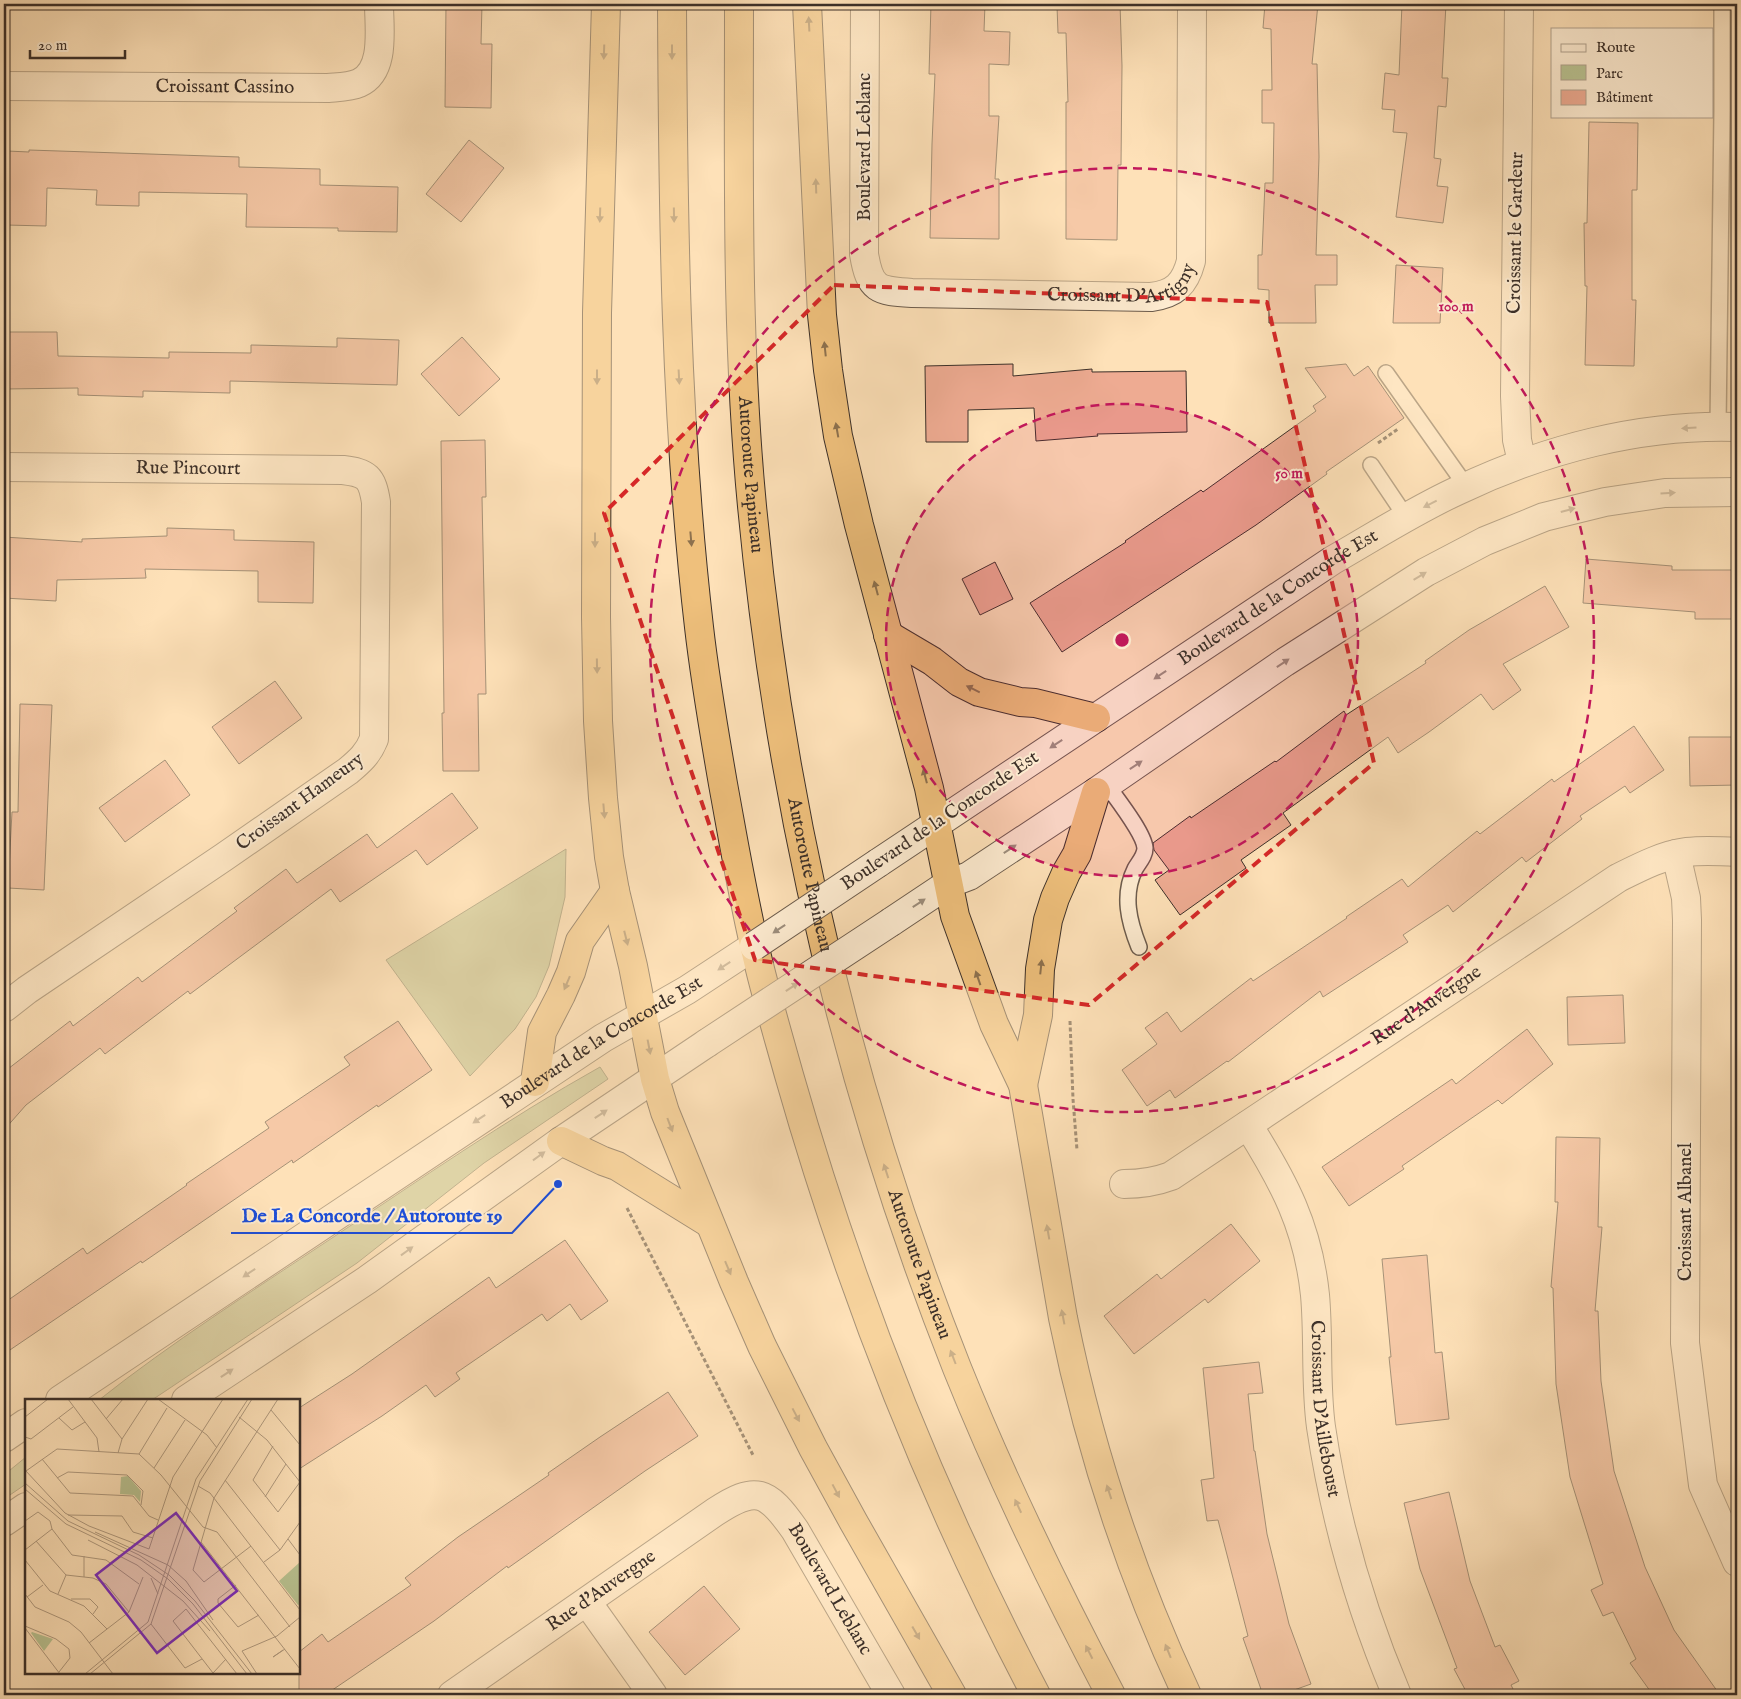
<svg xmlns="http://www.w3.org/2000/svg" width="1741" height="1699" font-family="'IM FELL English',serif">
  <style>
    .green { fill: #bac493; stroke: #7b7a5e }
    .building { fill: #eeab92; stroke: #3c3029 }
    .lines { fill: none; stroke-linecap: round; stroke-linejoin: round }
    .service-casing { stroke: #6c5c4d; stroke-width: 18 }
    .minor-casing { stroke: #6c5c4d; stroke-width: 30 }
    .tertiary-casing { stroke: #6c5c4d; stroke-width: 30 }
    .motorway-casing { stroke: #3c3029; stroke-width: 30 }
    .path { stroke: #3c3029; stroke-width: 3; stroke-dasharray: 4 2.5; stroke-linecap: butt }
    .service { stroke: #feecd1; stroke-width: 15 }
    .minor { stroke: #feecd1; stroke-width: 28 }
    .tertiary { stroke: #feecd1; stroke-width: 28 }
    .motorway { stroke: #efc07c; stroke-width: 28 }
    .tertiary-bridge-casing { stroke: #6c5c4d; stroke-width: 30; stroke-linecap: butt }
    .tertiary-bridge { stroke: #feecd1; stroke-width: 28 }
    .oneway { fill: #8d714e }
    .oneway2 { fill: #9d8e7d }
    .marked { fill: none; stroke: #d62828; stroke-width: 4; stroke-dasharray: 10 6; stroke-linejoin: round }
    .ring { fill: none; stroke: #c2185b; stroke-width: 2.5; stroke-dasharray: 9 6 }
    .labels { text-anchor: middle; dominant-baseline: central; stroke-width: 4; stroke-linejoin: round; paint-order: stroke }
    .street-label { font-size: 19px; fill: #3c3029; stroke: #feecd1 }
    .inset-road { fill: none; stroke: #b09a7f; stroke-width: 1 }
    .view { fill: #7b2cbf; fill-opacity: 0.15; stroke: #7b2cbf; stroke-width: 2.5 }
    .inset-edge { fill: none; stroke: #3c3029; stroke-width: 2.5 }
    .centre { fill: #c2185b; stroke: #feecd1; stroke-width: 2.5 }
    .ring-label { font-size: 15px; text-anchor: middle; font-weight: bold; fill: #c2185b; stroke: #feecd1; stroke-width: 4; stroke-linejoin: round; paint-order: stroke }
    .leader { fill: none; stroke: #1d4ed8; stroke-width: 2 }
    .callout-dot { fill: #1d4ed8; stroke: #feecd1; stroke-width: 2 }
    .callout-label { font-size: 20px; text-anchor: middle; font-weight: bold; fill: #1d4ed8; stroke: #feecd1; stroke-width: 4; stroke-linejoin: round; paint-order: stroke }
  </style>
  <rect width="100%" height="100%" fill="#fee1b8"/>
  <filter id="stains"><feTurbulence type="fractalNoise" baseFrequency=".004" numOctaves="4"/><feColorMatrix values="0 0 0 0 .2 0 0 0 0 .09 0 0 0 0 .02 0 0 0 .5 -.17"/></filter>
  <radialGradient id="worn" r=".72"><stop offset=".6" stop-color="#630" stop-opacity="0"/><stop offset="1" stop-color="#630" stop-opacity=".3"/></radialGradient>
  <!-- green -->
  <path class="green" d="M566 849 565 897 549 966 536 997 515 1029 470 1076 386 960Z
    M600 1067 608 1079 484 1163 357 1263 152 1400H99C172 1342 251 1292 329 1240 418 1181 507 1119 600 1067Z
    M26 1457V1484L4 1499V1475Z"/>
  <!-- building -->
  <path class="building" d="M446 4H482L481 44H492L491 108 445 107Z
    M931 4H985L984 31 1010 32 1009 65 989 64V116H999L995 179H999V239L930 238 932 144 935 74H929Z
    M1120 4 1122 66 1121 165H1118L1117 240 1066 239V102H1068L1066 33H1058L1057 6Z
    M1265 4H1318L1312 64H1317L1319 157 1316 255H1337V285H1315L1316 323H1269V290L1258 289V255H1262L1265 183H1273L1274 123H1262V90H1272L1271 29 1263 28Z
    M1402 4H1446L1442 78H1448L1446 107 1438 106 1434 158 1441 159 1437 186 1448 187 1443 223 1396 217 1407 133 1393 132 1395 110 1382 109 1385 73 1399 75Z
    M1589 122 1638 123 1637 190H1632V300H1636L1634 366 1585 365 1587 286H1585L1584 223H1587Z
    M469 140 504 168 461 222 426 194Z
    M29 150 239 157V167L320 169V185L398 187 397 232 338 231V228L246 227 247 194 139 192V206L96 205 97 190 47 188 46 226 6 225 7 151 29 152Z
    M1396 265 1443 268 1440 323H1393Z
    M4 332H57L58 356 169 358V352L251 353V345L337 347V338L399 340 397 385 230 381V393L143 391V397L78 395V388L4 389Z
    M462 337 500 379 459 416 421 374Z
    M1013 364V376L1092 369V372L1186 371 1187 432 1097 434 1098 436 1036 441 1034 408 968 410V442H926L925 366Z
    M1346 364 1354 376 1368 366 1404 418 1326 472 1327 474 1256 525 1062 652 1030 603 1126 542 1125 541 1201 490 1203 492 1316 411 1313 406 1326 397 1305 368Z
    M485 440 486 497H482L486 694H478L479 771H443L442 713H444L441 441Z
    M167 528 234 530V540L314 542 313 603 258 602V571L145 569 146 578 57 580 56 601 4 598V537L82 542V539L167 536Z
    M1586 559 1672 566V570H1737V619H1695V612L1583 603Z
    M995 562 1013 599 980 615 962 579Z
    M1545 586 1569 627 1503 664 1521 690 1493 710 1481 694 1429 732 1398 753 1388 737 1283 813 1291 825 1241 860 1246 868 1180 915 1155 880 1169 870 1154 850 1153 843 1190 816 1191 818 1275 761 1276 762 1344 711 1346 715 1426 663 1425 661 1469 630Z
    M275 681 302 718 239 764 212 727Z
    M20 704 52 705 44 890 8 888 12 812H18Z
    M1634 726 1664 770 1630 793 1625 786 1580 816 1582 819 1526 862 1522 857 1453 912 1448 905 1403 935 1408 942 1323 997 1320 991 1228 1062 1227 1061 1175 1098 1170 1090 1147 1106 1122 1070 1157 1044 1145 1028 1167 1012 1181 1032 1251 978 1253 981 1347 918 1346 917 1402 879 1408 887 1477 831 1480 834 1552 779 1554 782Z
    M1689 737H1737V785L1690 786Z
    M165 760 190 795 125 842 99 808Z
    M452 793 478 828 427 865 416 850 340 902 331 889 190 994 188 991 105 1054 100 1048 26 1105 4 1130V1072L70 1021 73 1026 138 977 142 982 237 911 234 908 286 869 297 883 367 834 377 848Z
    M1623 995 1625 1043 1568 1045 1567 997Z
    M398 1021 432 1070 378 1107 377 1105 293 1163 292 1160 142 1263 141 1261 4 1354V1303L83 1248 87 1254 187 1185 186 1184 269 1128 265 1122 350 1065 344 1057Z
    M1527 1029 1553 1064 1502 1104 1498 1100 1402 1166 1404 1169 1349 1206 1322 1167 1452 1079 1456 1084Z
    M1556 1137 1600 1138 1598 1227H1602L1595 1311H1598L1601 1381 1614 1471 1645 1567 1674 1630 1720 1695H1653L1630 1663 1636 1659 1613 1612 1603 1616 1591 1590 1603 1584 1570 1477 1556 1384 1553 1288 1551 1287 1558 1202H1555Z
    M1231 1224 1260 1261 1208 1303 1205 1299 1134 1354 1104 1316 1157 1274 1161 1279Z
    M565 1240 608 1301 581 1320 570 1304 547 1321 542 1314 456 1373 460 1379 435 1397 426 1385 382 1416 299 1469V1408L352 1374 489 1277 496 1288Z
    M1427 1255 1435 1353 1442 1352 1449 1419 1396 1425 1389 1357H1391L1382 1259Z
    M1259 1362 1263 1393 1248 1394 1254 1451H1255L1267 1534 1289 1624 1311 1684 1280 1695H1263L1243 1638 1248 1636 1218 1520 1207 1521 1201 1480 1214 1478 1203 1368Z
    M668 1392 698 1436 645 1471 508 1568 507 1566 434 1621 325 1695H299V1652L322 1634 328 1642 411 1585 405 1578 458 1537 549 1475 548 1473 600 1437Z
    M1449 1492 1470 1581 1495 1647 1500 1645 1519 1681 1511 1685 1516 1695H1468L1454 1669 1457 1668 1420 1569 1404 1503Z
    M704 1586 740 1629 685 1675 649 1632Z"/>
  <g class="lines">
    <defs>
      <path id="service" d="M1386 373 1466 486
        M1718 426 1722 110V4
        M1371 465 1406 517
        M1107 785C1116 798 1144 833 1145 848 1145 856 1139 862 1135 869 1122 895 1129 922 1139 947"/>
      <g id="minor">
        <path id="s1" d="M865 4 864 254C870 290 878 291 912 293L1151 297C1175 294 1185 284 1191 261L1192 4"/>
        <path d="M1519 4 1515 396 1517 440 1522 462"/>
        <path id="s2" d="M4 86 328 88C339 87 350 87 359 83 386 71 379 28 379 4"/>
        <path id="s3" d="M4 467 343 470C367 473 372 477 376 502L374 739C368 754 360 761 348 771L224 857 27 990 4 1008"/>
        <path d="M1676 854 1686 898 1687 920 1685 1343 1703 1485 1737 1562"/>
        <path id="s4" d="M1248 1125C1284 1182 1308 1227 1315 1295 1319 1339 1315 1384 1321 1427 1335 1521 1360 1608 1397 1695"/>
        <path id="s5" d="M1124 1184C1141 1184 1155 1182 1171 1176L1618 878C1640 867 1663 855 1687 852 1703 850 1721 851 1737 852"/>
        <path d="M587 1602 653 1695"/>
        <path id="s6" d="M452 1695 715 1512C756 1485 767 1490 795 1530L891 1695"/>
      </g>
      <g id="tertiary">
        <path id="s7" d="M878 863 1333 560C1375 536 1415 510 1459 490 1545 449 1641 424 1737 427"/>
        <path d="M891 922 948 884 969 876 1096 792 1285 662 1426 572 1485 541 1544 517 1605 502 1665 493 1737 492"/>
        <path id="s8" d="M60 1400 603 1038 687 990 754 946"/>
        <path d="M186 1400 367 1280 561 1141 707 1043"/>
        <path d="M4 1438 26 1423"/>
        <path d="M4 1522 26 1507"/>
      </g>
      <g id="motorway">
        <path d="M606 4 597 313 596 617 598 721 603 798 609 857 615 891 633 966 655 1079 665 1112 734 1282 762 1346 813 1448 853 1521 952 1695"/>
        <path d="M672 4C673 212 675 420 699 627 705 680 714 732 723 784 734 844 744 905 759 965 768 1002 779 1039 789 1075 850 1289 932 1498 1036 1695"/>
        <path id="s9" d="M739 4C739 171 736 339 752 506 780 801 848 1093 957 1368 1002 1480 1055 1589 1111 1695"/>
        <path d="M807 4 822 315 828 370 838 436 859 525 929 788 955 916 994 1024 1023 1085 1063 1318C1089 1447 1131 1575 1187 1695"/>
        <path d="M888 635 932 661 959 682 979 692 1020 702 1035 703 1096 718"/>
        <path d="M535 1082 542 1032 561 995 571 972 580 941 615 891"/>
        <path d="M1023 1085 1038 1015 1040 969 1048 920 1055 898 1066 873 1077 854 1096 792"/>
        <path d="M561 1141 603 1161 617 1166 709 1223"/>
      </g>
    </defs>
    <!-- service casing -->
    <use href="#service" class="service-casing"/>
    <!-- minor casing -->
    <use href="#minor" class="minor-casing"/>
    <!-- tertiary casing -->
    <use href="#tertiary" class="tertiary-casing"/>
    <!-- motorway casing -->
    <use href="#motorway" class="motorway-casing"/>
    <!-- path -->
    <path class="path" d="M1378 443 1398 429
      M1070 1021 1073 1099 1077 1150
      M627 1208 754 1457"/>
    <!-- service -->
    <use href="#service" class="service"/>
    <!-- minor -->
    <use href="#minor" class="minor"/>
    <!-- tertiary -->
    <use href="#tertiary" class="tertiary"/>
    <!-- motorway -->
    <use href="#motorway" class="motorway"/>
    <defs>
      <path id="tertiary-bridge" d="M754 946 878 863
        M707 1043 891 922"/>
    </defs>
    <!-- tertiary-bridge casing -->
    <use href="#tertiary-bridge" class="tertiary-bridge-casing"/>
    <!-- tertiary-bridge -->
    <use href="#tertiary-bridge" class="tertiary-bridge"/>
  </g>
  <!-- one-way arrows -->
  <defs><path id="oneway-solid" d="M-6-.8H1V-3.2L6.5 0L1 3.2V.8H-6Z" transform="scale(1.25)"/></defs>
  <g class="oneway">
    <use href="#oneway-solid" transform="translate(809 24) rotate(-93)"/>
    <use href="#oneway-solid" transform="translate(604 52) rotate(92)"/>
    <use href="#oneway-solid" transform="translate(672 52) rotate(90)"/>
    <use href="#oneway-solid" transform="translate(816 186) rotate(-92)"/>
    <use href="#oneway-solid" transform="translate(600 215) rotate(92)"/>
    <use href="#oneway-solid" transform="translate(674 215) rotate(89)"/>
    <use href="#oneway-solid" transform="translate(825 349) rotate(-96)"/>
    <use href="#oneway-solid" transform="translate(597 377) rotate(90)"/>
    <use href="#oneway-solid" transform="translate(679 377) rotate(87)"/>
    <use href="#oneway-solid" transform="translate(837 430) rotate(-100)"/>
    <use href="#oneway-solid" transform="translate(691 539) rotate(85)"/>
    <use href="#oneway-solid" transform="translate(595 540) rotate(90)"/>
    <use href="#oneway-solid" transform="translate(876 588) rotate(-105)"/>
    <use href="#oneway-solid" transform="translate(597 666) rotate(89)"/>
    <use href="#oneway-solid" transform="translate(973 689) rotate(-154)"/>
    <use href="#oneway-solid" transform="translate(925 776) rotate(-105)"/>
    <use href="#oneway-solid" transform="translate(604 811) rotate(85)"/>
    <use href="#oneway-solid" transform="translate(626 938) rotate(76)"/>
    <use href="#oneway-solid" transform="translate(1041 967) rotate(-84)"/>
    <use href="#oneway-solid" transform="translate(978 978) rotate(-109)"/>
    <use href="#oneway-solid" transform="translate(567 983) rotate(113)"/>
    <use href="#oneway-solid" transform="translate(649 1047) rotate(79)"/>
    <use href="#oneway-solid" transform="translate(670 1125) rotate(69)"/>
    <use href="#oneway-solid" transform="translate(886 1171) rotate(-108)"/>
    <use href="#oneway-solid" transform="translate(1048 1232) rotate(-100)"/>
    <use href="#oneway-solid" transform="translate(728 1268) rotate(67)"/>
    <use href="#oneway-solid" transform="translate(1063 1317) rotate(-101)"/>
    <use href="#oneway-solid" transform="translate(953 1357) rotate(-111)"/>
    <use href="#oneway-solid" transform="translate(796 1415) rotate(62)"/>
    <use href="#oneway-solid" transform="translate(836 1491) rotate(62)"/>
    <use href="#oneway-solid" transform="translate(1109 1492) rotate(-108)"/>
    <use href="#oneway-solid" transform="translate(1018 1506) rotate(-115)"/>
    <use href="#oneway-solid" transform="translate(916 1633) rotate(60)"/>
    <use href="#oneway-solid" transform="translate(1168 1651) rotate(-112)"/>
    <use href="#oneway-solid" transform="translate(1089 1652) rotate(-117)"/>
  </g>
  <g class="oneway2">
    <use href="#oneway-solid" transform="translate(1689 428) rotate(176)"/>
    <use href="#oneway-solid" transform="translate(1668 493) rotate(-4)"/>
    <use href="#oneway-solid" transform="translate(1430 504) rotate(153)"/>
    <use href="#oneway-solid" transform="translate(1568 510) rotate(-15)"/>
    <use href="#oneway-solid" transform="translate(1420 576) rotate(-31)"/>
    <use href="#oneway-solid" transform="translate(1283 663) rotate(-34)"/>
    <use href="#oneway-solid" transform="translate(1160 675) rotate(146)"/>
    <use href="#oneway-solid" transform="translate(1056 744) rotate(147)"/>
    <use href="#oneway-solid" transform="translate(1136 765) rotate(-34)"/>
    <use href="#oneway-solid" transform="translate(1010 849) rotate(-33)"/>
    <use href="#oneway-solid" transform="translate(919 903) rotate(-33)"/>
    <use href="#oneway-solid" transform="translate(779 929) rotate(146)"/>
    <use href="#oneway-solid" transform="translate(724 966) rotate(147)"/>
    <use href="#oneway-solid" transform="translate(792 987) rotate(-34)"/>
    <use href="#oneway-solid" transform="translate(601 1114) rotate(-33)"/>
    <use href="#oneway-solid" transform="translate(479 1119) rotate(146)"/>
    <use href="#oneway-solid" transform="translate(539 1156) rotate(-36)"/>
    <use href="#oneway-solid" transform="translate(407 1251) rotate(-36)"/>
    <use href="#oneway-solid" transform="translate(249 1273) rotate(146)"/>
    <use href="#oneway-solid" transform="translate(227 1373) rotate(-34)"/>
  </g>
  <!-- marked area -->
  <path d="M0 0H1741V1699H0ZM834 285 1267 302 1374 763 1089 1005 755 960 604 513Z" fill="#fee1b8" fill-opacity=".55" fill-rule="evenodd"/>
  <path class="marked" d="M834 285 1267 302 1374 763 1089 1005 755 960 604 513Z"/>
  <!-- distance rings -->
  <circle cx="1122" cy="640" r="236" fill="#c2185b" fill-opacity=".12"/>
  <g class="ring">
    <circle cx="1122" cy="640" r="236"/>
    <circle cx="1122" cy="640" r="472"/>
  </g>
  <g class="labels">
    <!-- street labels -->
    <g class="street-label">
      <text stroke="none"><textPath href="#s2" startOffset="221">Croissant Cassino</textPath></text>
      <text transform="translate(865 147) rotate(-90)">Boulevard Leblanc</text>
      <text transform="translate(1516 233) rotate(-89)">Croissant le Gardeur</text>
      <text stroke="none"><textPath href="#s1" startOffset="536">Croissant D'Artigny</textPath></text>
      <text stroke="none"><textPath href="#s3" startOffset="184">Rue Pincourt</textPath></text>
      <text stroke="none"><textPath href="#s9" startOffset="471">Autoroute Papineau</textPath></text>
      <text stroke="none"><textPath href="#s7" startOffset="480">Boulevard de la Concorde Est</textPath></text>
      <text transform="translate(300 802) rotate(-36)">Croissant Hameury</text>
      <text transform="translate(940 821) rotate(-34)">Boulevard de la Concorde Est</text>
      <text stroke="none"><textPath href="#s9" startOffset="876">Autoroute Papineau</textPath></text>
      <text stroke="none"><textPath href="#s5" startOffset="355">Rue d'Auvergne</textPath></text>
      <text stroke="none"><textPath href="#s8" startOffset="649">Boulevard de la Concorde Est</textPath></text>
      <text transform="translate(1686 1212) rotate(-90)">Croissant Albanel</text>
      <text stroke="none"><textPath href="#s9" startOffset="1281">Autoroute Papineau</textPath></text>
      <text stroke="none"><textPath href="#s4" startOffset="299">Croissant D'Ailleboust</textPath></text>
      <text stroke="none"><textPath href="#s6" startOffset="488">Boulevard Leblanc</textPath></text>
      <text stroke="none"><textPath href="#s6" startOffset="182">Rue d'Auvergne</textPath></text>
    </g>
  </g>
  <!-- overview -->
  <g transform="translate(25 1399)">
    <rect width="275" height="275" fill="#fee1b8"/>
    <path d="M103 77 116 92 115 103 109 96 95 95 96 78ZM275 163V205L273 206 254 182ZM7 233 28 240 19 252 6 234Z" fill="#bac493"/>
    <path class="inset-road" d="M43 0 72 39 74 53M66 0 97 40M133 0 182 36 192 49M246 11 275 46M0 18 23 0M214 18 242 41 275 83M34 19 47 31 60 23M81 20 98 0M0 38 6 40 48 8M248 47 228 81 253 113 275 83M93 54 97 40 123 0M114 55 142 9M17 60 45 94 108 97 124 117 133 121M129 69 160 21M0 71 40 114 64 127 124 150 148 78 198 0M1 72 32 50 114 55 136 76 178 128M32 79 43 73 102 76 118 92 116 106M200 81 255 151M0 84 43 122 114 156 144 176 170 202 227 275M173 87 185 94 275 211M0 90 41 125 116 161 143 180 168 205 222 275M240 98 261 65M43 116 97 117 108 133 128 139M0 122 13 113 25 122 27 130M178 128 192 133 265 228M27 130 47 156 81 161 114 185M70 133 143 166 161 182 188 221M263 140 275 156M63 141 112 166 158 202 185 232M11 142 41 176 68 179 81 185 104 213M176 143 275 270M226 147 179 183 168 171 189 99 253 0M0 151 27 130M0 161 25 192 59 207 82 230M239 163 255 151 275 123M59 178V157M126 179 133 195M211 186 193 200V204L213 228 234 216M0 195 10 208 44 223 56 233 88 275M33 195 41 176M2 198 18 186M46 200H65L73 208 68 215M126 225 160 269 177 260M0 227 31 240 44 250 45 259 34 273M0 229 35 275M64 244 104 213 118 178M258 251 248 258 260 250M188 274 148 222 161 210 212 275M188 274 201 260M60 275 123 223 171 80 223 0M65 275 126 225 175 82 227 0M232 275 217 252 252 237 275 218"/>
    <path class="view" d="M151 114 212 192 132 254 71 176Z"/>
    <rect width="275" height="275" class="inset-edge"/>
  </g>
  <circle cx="1122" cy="640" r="8" class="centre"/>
  <g class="ring-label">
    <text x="1456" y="311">100 m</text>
    <text x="1289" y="478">50 m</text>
  </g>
  <!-- callouts -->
  <path class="leader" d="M558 1184L512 1233H231"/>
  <circle class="callout-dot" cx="558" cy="1184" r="5"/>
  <g class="callout-label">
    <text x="372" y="1222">De La Concorde / Autoroute 19</text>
  </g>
  <!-- margin -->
  <rect width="1741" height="1699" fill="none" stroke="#fee1b8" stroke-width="20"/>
  <rect x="5" y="5" width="1731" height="1689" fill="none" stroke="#3c3029" stroke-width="2.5"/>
  <rect x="10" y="10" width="1721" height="1679" fill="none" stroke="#3c3029"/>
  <!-- legend -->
  <rect x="1551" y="28" width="162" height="90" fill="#feecd1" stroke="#b0a18e"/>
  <rect x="1561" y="44" width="25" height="8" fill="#feecd1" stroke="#b0a18e"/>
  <text x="1596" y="52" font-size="15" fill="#3c3029">Route</text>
  <rect x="1561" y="65" width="25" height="15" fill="#bac493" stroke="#b0a18e"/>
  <text x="1596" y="78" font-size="15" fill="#3c3029">Parc</text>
  <rect x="1561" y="90" width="25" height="15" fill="#eeab92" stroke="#b0a18e"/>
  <text x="1596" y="102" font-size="15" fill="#3c3029">Bâtiment</text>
  <!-- scale -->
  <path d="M30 50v8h95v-8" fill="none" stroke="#3c3029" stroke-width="2.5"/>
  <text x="38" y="50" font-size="15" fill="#3c3029" stroke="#feecd1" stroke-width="4" paint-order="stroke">20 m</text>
  <rect width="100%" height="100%" filter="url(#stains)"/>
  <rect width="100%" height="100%" fill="url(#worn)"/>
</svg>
